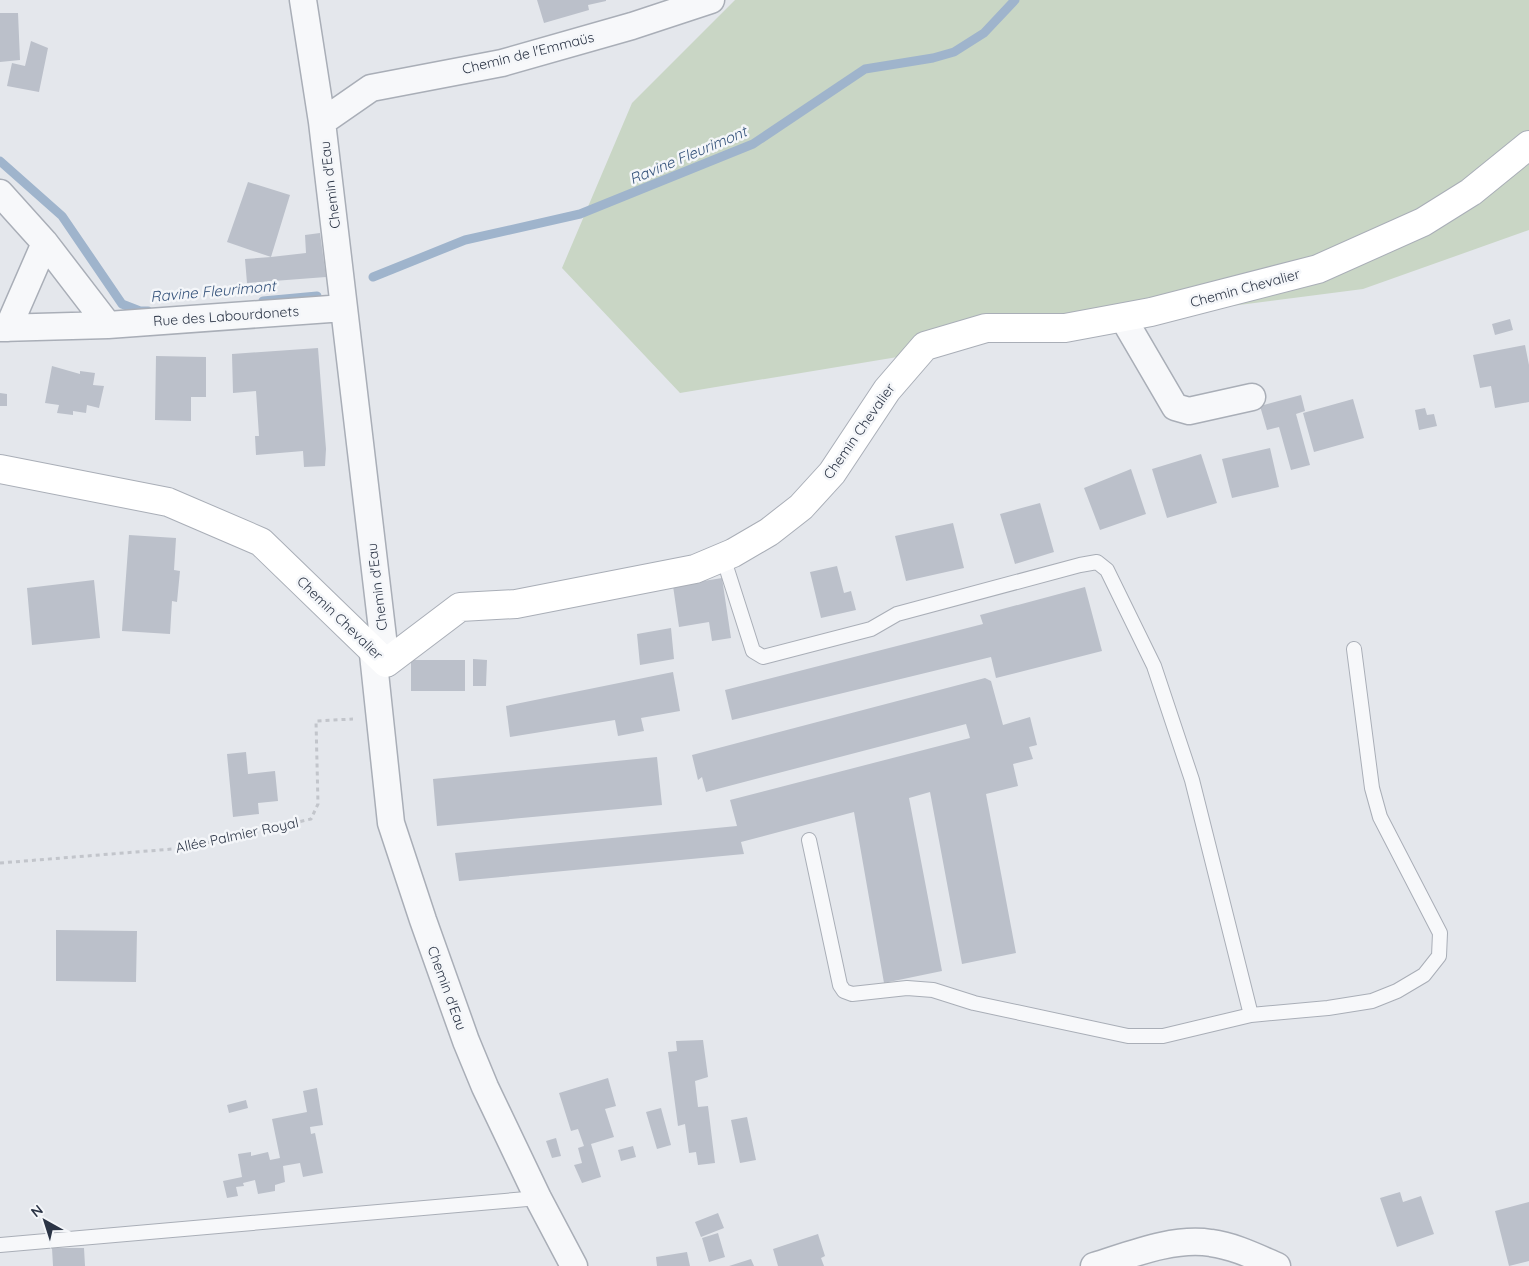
<svg xmlns="http://www.w3.org/2000/svg" width="1529" height="1266" font-family="Quicksand,sans-serif">
  <style>
    .green { fill: #c9d6c5 }
    .lines { fill: none; stroke-linecap: round; stroke-linejoin: round }
    .stream { stroke: #9fb4cc; stroke-width: 9 }
    .building { fill: #bbc0ca }
    .lane-casing { stroke: #a9aeb7; stroke-width: 16 }
    .street-casing { stroke: #a9aeb7; stroke-width: 29 }
    .secondary-casing { stroke: #a9aeb7; stroke-width: 30 }
    .path { stroke: #c2c5cb; stroke-width: 3; stroke-dasharray: 4 4; stroke-linecap: butt }
    .lane { stroke: #f7f8fa; stroke-width: 14 }
    .street { stroke: #f7f8fa; stroke-width: 26 }
    .secondary { stroke: #fff; stroke-width: 28 }
    .labels { text-anchor: middle; dominant-baseline: central; stroke-width: 5; stroke-linejoin: round; paint-order: stroke }
    .street-label { font-size: 14px; fill: #2b3445; stroke: #f4f6f9 }
    .water-label { font-size: 15px; font-style: italic; fill: #34527a; stroke: #f4f6f9 }
  </style>
  <rect width="100%" height="100%" fill="#e4e7ec"/>
  <!-- green -->
  <path class="green" d="M735 0H1529V230L1363 289 1115 321 680 393 562 268 632 103Z"/>
  <g class="lines">
    <!-- stream -->
    <path class="stream" d="M0 161 62 216 122 304 140 311H148
      M373 277 465 240 580 214 753 144 865 69 933 58 954 52 984 33 1015 0
      M263 301 317 296"/>
  </g>
  <!-- building -->
  <path class="building" d="M537 0H606V1L588 5 589 10 544 23Z
    M0 13H18L20 60 0 62Z
    M31 41 48 48 39 92 7 86 12 63 25 66Z
    M248 182 290 195 271 257 306 253 305 235 320 233 326 277 247 283 245 259 271 257 227 242Z
    M1510 319 1513 330 1495 335 1492 324Z
    M1525 345 1529 365V402L1495 408 1491 386 1480 388 1473 355Z
    M318 348 326 449 325 466 304 467 303 451 256 455 255 436H259L256 391 233 393 232 354Z
    M156 356 206 357V397H191V421L155 420Z
    M52 366 80 374V371L95 373 93 385 104 386 99 408 87 405 86 413 73 411V415L57 413 59 405 45 403Z
    M0 393 7 394V406H0Z
    M1301 395 1305 411 1296 414 1310 465 1291 470 1279 427 1267 430 1260 406Z
    M1353 399 1364 438 1314 452 1303 413Z
    M1425 408 1427 415 1434 414 1437 426 1419 430 1415 410Z
    M1270 448 1279 487 1232 498 1222 459Z
    M1201 454 1217 503 1167 518 1152 469Z
    M1131 469 1146 514 1100 530 1084 488Z
    M1040 503 1054 552 1015 564 1000 514Z
    M953 523 964 568 906 581 895 536Z
    M129 535 176 538 174 570 180 571 177 602 172 601 170 634 122 631Z
    M837 566 844 593 851 591 856 610 821 618 810 572Z
    M722 578 731 638 712 641 709 622 679 627 673 586Z
    M94 580 100 638 32 645 27 588Z
    M1085 587 1102 651 996 678 991 657 732 720 725 690 983 624 980 615Z
    M671 628 674 659 640 665 637 634Z
    M473 659 487 660 486 686H473Z
    M411 660H465V691H411Z
    M673 672 680 711 641 718 644 731 618 736 615 720 510 737 506 706Z
    M985 678 991 681 1003 725 1030 717 1037 745 1029 747 1033 759 1013 764 1018 786 986 794 1016 953 962 964 930 792 909 798 942 971 884 983 854 812 741 842 744 854 459 881 455 853 737 826 730 800 970 738 966 724 706 792 702 777 698 780 692 755Z
    M246 752 248 774 275 771 278 801 258 803 259 814 233 817 227 754Z
    M657 757 662 805 437 826 433 779Z
    M56 930 137 931 136 982 56 981Z
    M703 1040 708 1077 695 1081 698 1107 708 1106 715 1163 698 1165 696 1152 689 1153 685 1124 678 1126 668 1052 677 1051 676 1041Z
    M608 1078 616 1106 605 1109 614 1137 591 1144 601 1177 582 1183 574 1165 582 1163 578 1148 584 1146 578 1129 571 1131 559 1093Z
    M317 1088 323 1125 310 1127 311 1134 315 1133 323 1173 303 1177 300 1163 283 1166 285 1182 275 1185V1191L258 1194 255 1180 243 1183 244 1186 236 1187 238 1196 227 1198 223 1181 242 1177 238 1154 251 1152V1156L268 1152 270 1160 280 1158 272 1119 307 1112 303 1091Z
    M246 1100 248 1108 229 1113 227 1105Z
    M661 1108 671 1145 657 1149 646 1112Z
    M747 1117 756 1160 740 1163 731 1120Z
    M556 1138 561 1156 552 1158 546 1141Z
    M633 1146 636 1157 621 1161 618 1150Z
    M1400 1192 1403 1202 1421 1196 1434 1234 1397 1247 1380 1198Z
    M1529 1202V1261L1509 1266 1495 1211Z
    M718 1213 724 1228 701 1237 695 1222Z
    M718 1233 725 1257 709 1262 702 1238Z
    M818 1234 825 1256 821 1258 824 1266H778L773 1249Z
    M52 1248H84L85 1266H53Z
    M687 1252 690 1266H657L656 1257Z
    M751 1259 754 1266H729Z"/>
  <g class="lines">
    <defs>
      <path id="lane" d="M723 557 753 651 763 657 871 629 897 614 1080 565 1097 562 1107 570 1154 666 1192 780 1251 1015
        M809 840 840 985 844 991 852 994 907 988 933 990 974 1003 1128 1036H1163L1251 1015 1328 1008 1372 1001 1397 991 1424 975 1439 956 1440 933 1380 817 1372 788 1354 649
        M0 1245 538 1198"/>
      <path id="street" d="M303 0 322 122 386 663
        M322 122 371 88 502 63 632 26 711 0
        M0 193 45 243 108 325
        M1123 318 1175 407 1189 411 1252 397
        M0 328 108 325 344 308
        M8 328 45 243
        M383 661 373 654 391 823 423 920 466 1041 485 1087 538 1198 574 1266
        M1094 1266C1130 1255 1173 1237 1211 1243 1234 1246 1256 1257 1277 1266"/>
      <path id="secondary" d="M0 469 168 502 261 542 386 663 460 607 516 604 695 569 733 553 769 532 801 507 832 473 887 390 925 346 986 328H1065L1151 312 1318 269 1423 222 1471 192 1529 145"/>
    </defs>
    <!-- lane casing -->
    <use href="#lane" class="lane-casing"/>
    <!-- street casing -->
    <use href="#street" class="street-casing"/>
    <!-- secondary casing -->
    <use href="#secondary" class="secondary-casing"/>
    <!-- path -->
    <path class="path" d="M0 863 185 848 311 819 318 804 316 721 353 719"/>
    <!-- lane -->
    <use href="#lane" class="lane"/>
    <!-- street -->
    <use href="#street" class="street"/>
    <!-- secondary -->
    <use href="#secondary" class="secondary"/>
  </g>
  <g class="labels">
    <!-- street labels -->
    <g class="street-label">
      <text transform="translate(528 53) rotate(-14)">Chemin de l'Emmaüs</text>
      <text transform="translate(330 185) rotate(-97)">Chemin d'Eau</text>
      <text transform="translate(1245 288) rotate(-15)">Chemin Chevalier</text>
      <text transform="translate(226 316) rotate(-4)">Rue des Labourdonets</text>
      <text transform="translate(859 431) rotate(-55)">Chemin Chevalier</text>
      <text transform="translate(377 587) rotate(-97)">Chemin d'Eau</text>
      <text transform="translate(340 618) rotate(44)">Chemin Chevalier</text>
      <text transform="translate(237 835) rotate(-12)">Allée Palmier Royal</text>
      <text transform="translate(447 988) rotate(70)">Chemin d'Eau</text>
    </g>
    <!-- water labels -->
    <g class="water-label">
      <text transform="translate(688 155) rotate(-23)">Ravine Fleurimont</text>
      <text transform="translate(213 291) rotate(-5)">Ravine Fleurimont</text>
    </g>
  </g>
  <!-- north arrow -->
  <g transform="translate(45 1221) rotate(321)" stroke="#f4f6f9" stroke-width="4" paint-order="stroke">
  <path d="M0-4L9 19L0 12L-9 19Z" fill="#2b3445"/>
  <text y="-8" font-size="14" font-weight="bold" text-anchor="middle" fill="#2b3445">N</text>
  </g>
</svg>
